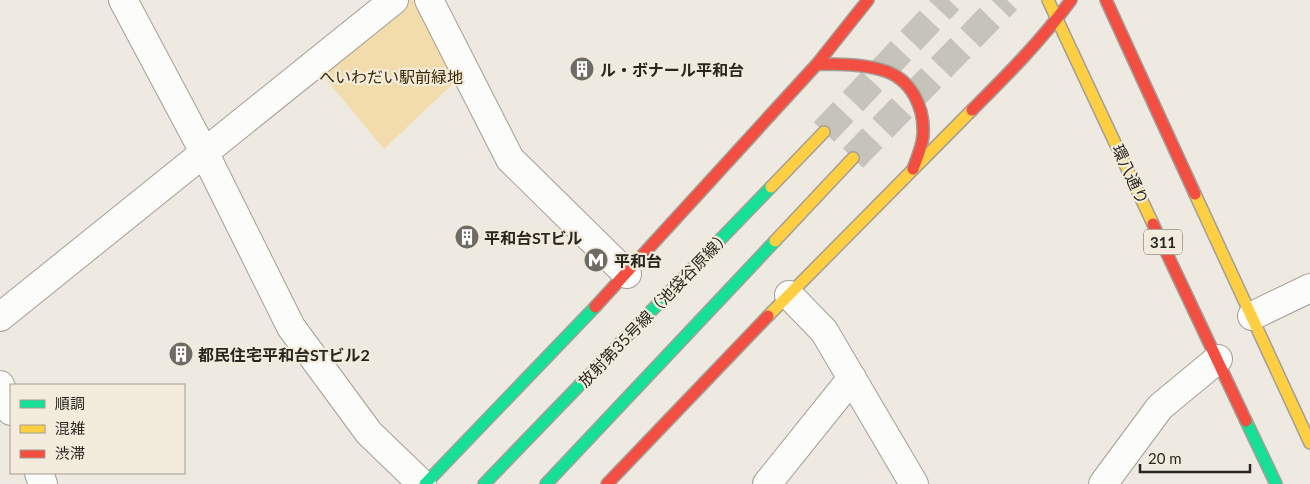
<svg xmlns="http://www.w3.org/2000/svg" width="1310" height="484" font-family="Lato,'Noto Sans JP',sans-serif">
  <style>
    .green { fill: #f2dcac }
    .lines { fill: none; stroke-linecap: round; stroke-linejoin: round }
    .secondary-tunnel { stroke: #c6c3ba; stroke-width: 28; stroke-dasharray: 28 14; stroke-linecap: butt }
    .street-casing { stroke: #a29f98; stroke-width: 30 }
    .fast-casing { stroke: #a29f98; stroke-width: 14 }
    .slow-casing { stroke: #a29f98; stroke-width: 14 }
    .jam-casing { stroke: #a29f98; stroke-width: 14 }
    .street { stroke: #fcfcfa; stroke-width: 28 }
    .fast { stroke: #16e098; stroke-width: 11 }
    .slow { stroke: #ffcf43; stroke-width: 11 }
    .jam { stroke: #f24e42; stroke-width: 11 }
    .labels { text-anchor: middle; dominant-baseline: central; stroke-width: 4.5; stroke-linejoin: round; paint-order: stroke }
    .shield { fill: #f3ecdc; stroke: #656158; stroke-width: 1 }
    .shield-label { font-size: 15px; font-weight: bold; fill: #282620 }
    .poi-label { font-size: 16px; font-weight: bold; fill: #282620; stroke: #f3ecdc; text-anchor: start }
    .park-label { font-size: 16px; fill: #392900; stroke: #f3ecdc }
    .street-label { font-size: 16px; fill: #282620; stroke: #f3ecdc }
  </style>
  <rect width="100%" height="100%" fill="#eeeae1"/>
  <!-- green -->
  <path class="green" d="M407 0H418L458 79 384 149 321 73Z"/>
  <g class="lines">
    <!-- secondary-tunnel -->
    <path class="secondary-tunnel" d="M824 132 949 0
      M853 158 1007 0"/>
    <defs>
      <path id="street" d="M123 0 204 152 291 327 369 433 422 484
        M429 0 510 159 627 274
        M789 295 824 331 914 484
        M1252 316 1310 288
        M0 317 394 0
        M0 385 11 411
        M39 473 43 484
        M767 484 852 378
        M1103 484 1160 407 1218 359"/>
      <path id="fast" d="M1246 421 1276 484
        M425 484 595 307
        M484 484 771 187
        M546 484 775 241"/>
      <path id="slow" d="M1048 0 1153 224
        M771 187 824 132
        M1195 194 1310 443
        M775 241 853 158
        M768 316 972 110"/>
      <path id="jam" d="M1106 0 1195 194
        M817 64C838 64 861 64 882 70 911 78 925 107 923 136 922 147 917 158 913 169
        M972 110C1007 75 1042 40 1071 0
        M1153 224 1246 421
        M595 307 817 64 868 0
        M607 484 768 316"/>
    </defs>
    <!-- street casing -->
    <use href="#street" class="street-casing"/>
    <!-- fast casing -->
    <use href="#fast" class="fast-casing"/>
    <!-- slow casing -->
    <use href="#slow" class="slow-casing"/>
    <!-- jam casing -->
    <use href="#jam" class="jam-casing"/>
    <!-- street -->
    <use href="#street" class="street"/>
    <!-- fast -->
    <use href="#fast" class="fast"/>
    <!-- slow -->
    <use href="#slow" class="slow"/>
    <!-- jam -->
    <use href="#jam" class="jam"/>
  </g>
  <!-- icons -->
  <defs>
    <symbol id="building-disc" viewBox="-11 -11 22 22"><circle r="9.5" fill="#6d6b64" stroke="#f3ecdc"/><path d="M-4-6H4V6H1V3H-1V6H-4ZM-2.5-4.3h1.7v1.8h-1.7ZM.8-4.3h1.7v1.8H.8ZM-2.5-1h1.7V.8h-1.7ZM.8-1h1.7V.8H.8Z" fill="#fff"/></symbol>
    <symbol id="metro-disc" viewBox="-11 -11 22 22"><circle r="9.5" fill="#6d6b64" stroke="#f3ecdc"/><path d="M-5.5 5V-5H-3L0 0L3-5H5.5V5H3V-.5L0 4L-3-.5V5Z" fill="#fff"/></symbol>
  </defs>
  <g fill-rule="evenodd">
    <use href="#building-disc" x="568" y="55" width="28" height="28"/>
    <use href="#building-disc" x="453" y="223" width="28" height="28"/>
    <use href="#metro-disc" x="582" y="246" width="28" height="28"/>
    <use href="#building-disc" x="167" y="340" width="28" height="28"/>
  </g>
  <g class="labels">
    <!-- shield labels -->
    <rect class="shield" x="1144" y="229.5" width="38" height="25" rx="4"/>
    <g class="shield-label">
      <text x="1163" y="242">311</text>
    </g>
    <!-- poi labels -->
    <g class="poi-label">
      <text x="600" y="69">ル・ボナール平和台</text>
      <text x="484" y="237">平和台STビル</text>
      <text x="614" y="260">平和台</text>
      <text x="198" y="354">都民住宅平和台STビル2</text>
    </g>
    <!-- park labels -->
    <g class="park-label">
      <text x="391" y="76">へいわだい駅前緑地</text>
    </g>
    <!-- street labels -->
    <g class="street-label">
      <text transform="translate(1131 174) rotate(65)">環八通り</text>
      <text transform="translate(654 308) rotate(-46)">放射第35号線（池袋谷原線）</text>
    </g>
  </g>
  <!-- legend -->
  <rect x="10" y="384" width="175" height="90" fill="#f3ecdc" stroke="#a29d91"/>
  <rect x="20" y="400" width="25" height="8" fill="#16e098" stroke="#a29d91"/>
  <text x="55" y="409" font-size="15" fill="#282620">順調</text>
  <rect x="20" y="425" width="25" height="8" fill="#ffcf43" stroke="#a29d91"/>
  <text x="55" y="434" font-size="15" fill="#282620">混雑</text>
  <rect x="20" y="450" width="25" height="8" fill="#f24e42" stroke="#a29d91"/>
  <text x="55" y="459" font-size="15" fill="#282620">渋滞</text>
  <!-- scale -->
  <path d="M1140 464v8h110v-8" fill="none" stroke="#282620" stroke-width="2.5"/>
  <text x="1148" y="464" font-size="15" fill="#282620" stroke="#f3ecdc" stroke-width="4" paint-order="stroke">20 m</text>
</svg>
